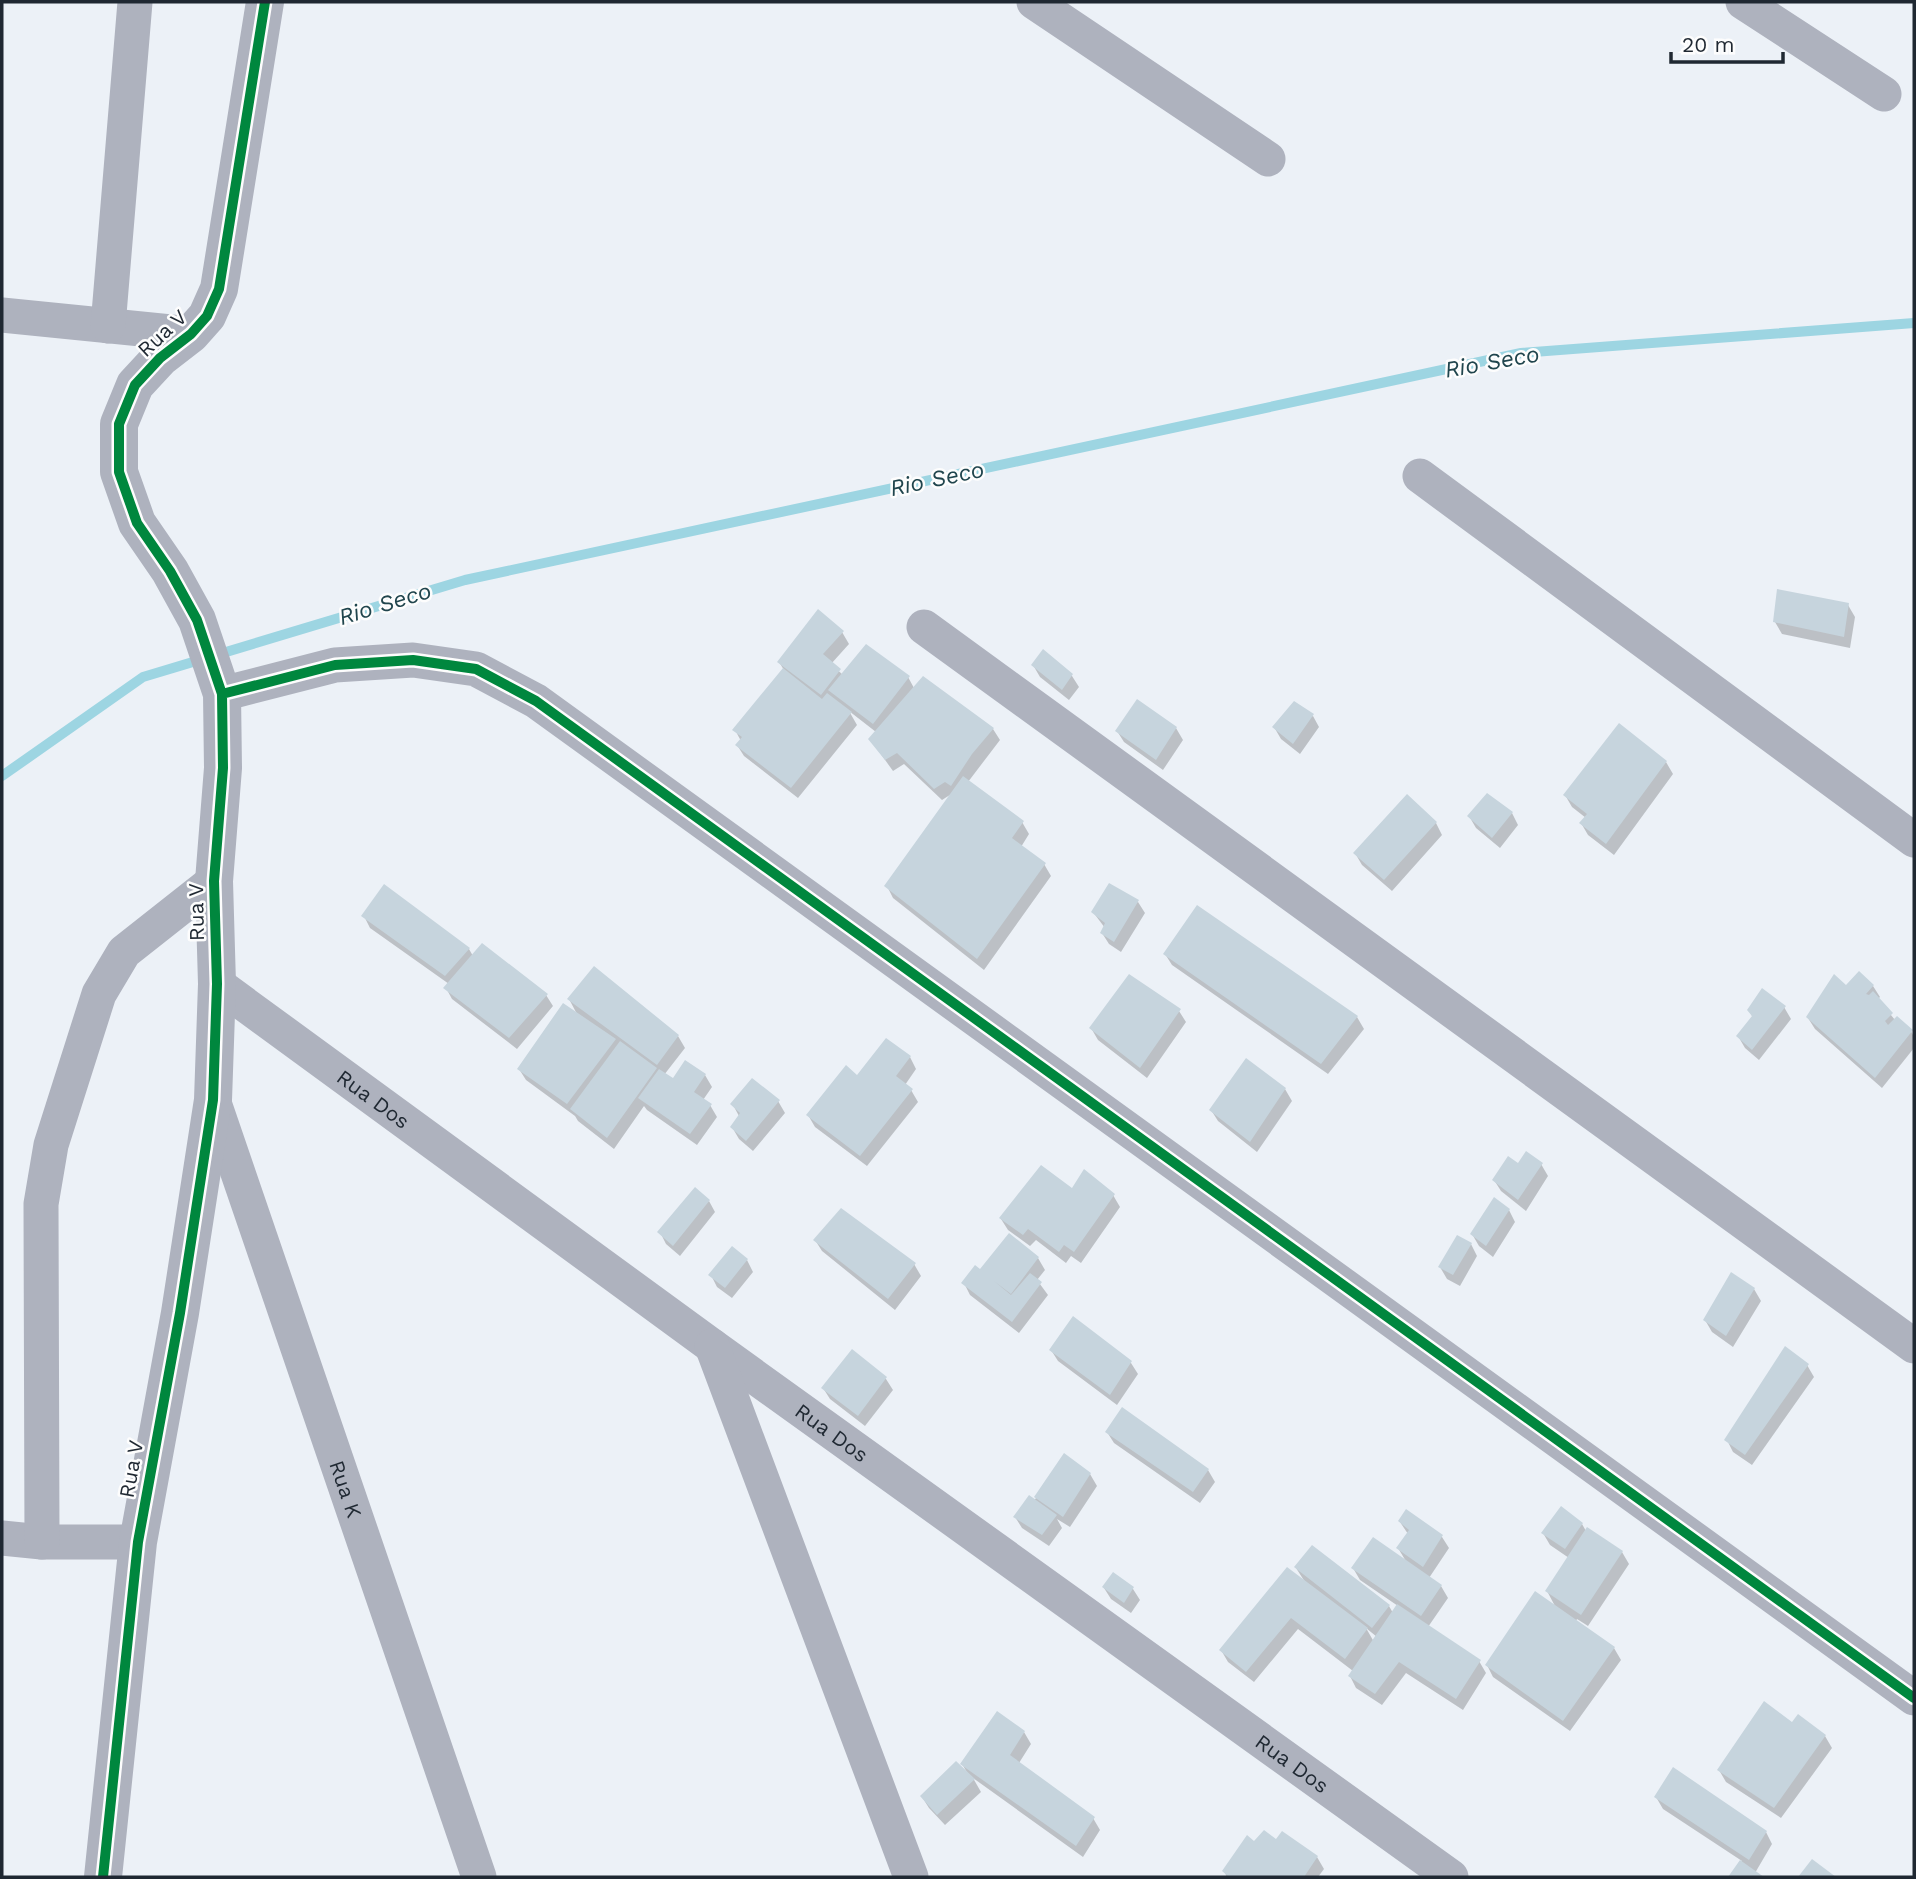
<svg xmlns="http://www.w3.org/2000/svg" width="1916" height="1879" font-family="'Work Sans',sans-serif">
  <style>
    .shadow { fill: #0003; fill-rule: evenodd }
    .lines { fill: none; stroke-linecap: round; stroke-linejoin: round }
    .stream { stroke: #9dd5e2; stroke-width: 10 }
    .building { fill: #c6d4dd }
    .minor { stroke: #aeb2be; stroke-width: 35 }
    .tertiary { stroke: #aeb2be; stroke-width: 38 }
    .cycleway-casing { stroke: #fdfdfd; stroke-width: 15 }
    .cycleway { stroke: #00873e; stroke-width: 10 }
    .labels { text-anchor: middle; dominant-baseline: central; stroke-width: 5; stroke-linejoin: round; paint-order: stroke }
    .street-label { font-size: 21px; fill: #1f2832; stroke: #fdfdfd }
    .water-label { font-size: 23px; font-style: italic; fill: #20454d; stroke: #fdfdfd }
  </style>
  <rect width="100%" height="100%" fill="#ecf1f7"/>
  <!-- shadow -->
  <path class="shadow" d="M1848 605 1855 617 1850 648 1782 634 1775 622Z
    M842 632 849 644 831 664 843 675 908 677 914 688 993 729 1000 740 968 782 1022 822 1029 834 1021 847 1044 864 1051 876 984 970 893 898 887 886 953 793 942 800 904 764 893 771 870 739 876 732 849 711 857 725 798 798 744 756 737 745 741 741 735 730 784 670 779 662Z
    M1044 652 1072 676 1079 687 1069 700 1040 677 1033 665Z
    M1313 716 1319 727 1300 754 1281 739 1274 727Z
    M1176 728 1183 740 1163 770 1124 742 1117 731Z
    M1666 762 1673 774 1614 855 1588 835 1581 823 1586 818 1572 807 1565 795Z
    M1408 797 1436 823 1442 835 1392 891 1362 865 1355 853Z
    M1512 813 1518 825 1500 848 1476 828 1469 816Z
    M1138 902 1145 913 1121 952 1109 944 1102 933 1105 928 1093 912Z
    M364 916 469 949 473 956 546 995 553 1006 517 1049 452 999 446 988 449 984 370 928Z
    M1165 954 1357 1017 1364 1029 1328 1074 1172 965Z
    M1873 986 1880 997 1878 999 1895 1020 1911 1031 1914 1037V1048L1882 1088 1815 1029 1808 1018 1846 987Z
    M569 999 678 1036 685 1048 664 1075 673 1081 705 1075 712 1087 703 1100 710 1105 717 1117 697 1145 647 1110 644 1106 614 1149 578 1121 575 1116 526 1080 519 1069 578 1016Z
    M1784 1007 1791 1019 1759 1060 1745 1048 1738 1036 1753 1018 1749 1010Z
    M1179 1011 1186 1022 1147 1078 1098 1040 1091 1028Z
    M910 1057 916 1069 905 1085 911 1090 918 1102 867 1166 815 1127 808 1115 857 1077Z
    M1285 1089 1292 1101 1257 1152 1218 1121 1211 1110Z
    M778 1101 785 1113 753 1151 739 1139 732 1127 739 1116 733 1105Z
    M1541 1164 1548 1176 1526 1211 1501 1191 1494 1180 1519 1165Z
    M1072 1191 1113 1195 1120 1207 1081 1263 1071 1256 1066 1263 1036 1240 1030 1246 1008 1230 1001 1219Z
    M709 1201 715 1212 680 1256 666 1244 660 1232Z
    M1509 1210 1515 1222 1493 1257 1479 1246 1472 1234Z
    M815 1240 914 1264 921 1276 895 1310 822 1251Z
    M1471 1244 1477 1256 1460 1286 1447 1279 1440 1267Z
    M1038 1258 1045 1270 1037 1280 1048 1295 1019 1333 970 1295 964 1283Z
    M747 1260 753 1272 732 1298 717 1287 711 1275Z
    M1754 1289 1761 1301 1733 1347 1712 1332 1705 1320Z
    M1073 1319 1131 1363 1138 1374 1117 1405 1058 1361 1051 1350Z
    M852 1351 886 1379 893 1390 865 1426 830 1399 823 1388Z
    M1807 1365 1814 1377 1752 1465 1733 1452 1727 1440Z
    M1107 1432 1208 1470 1215 1482 1200 1503 1114 1443Z
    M1064 1455 1090 1474 1097 1486 1070 1527 1057 1519 1062 1528 1049 1546 1022 1528 1015 1517 1034 1501Z
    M1400 1522 1442 1537 1449 1548 1429 1578 1441 1586 1448 1598 1428 1627 1479 1661 1486 1673 1463 1710 1406 1673 1382 1705 1356 1688 1350 1676 1353 1671 1298 1629 1254 1682 1228 1662 1221 1650 1305 1582 1296 1568 1389 1606 1393 1613 1398 1606 1360 1580 1353 1568 1407 1563 1398 1548 1408 1534ZM1366 1628 1377 1637 1374 1642Z
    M1582 1524 1586 1531 1622 1552 1629 1564 1588 1626 1577 1619 1576 1621 1614 1648 1621 1660 1570 1731 1493 1677 1487 1665 1556 1608 1547 1591 1569 1558 1550 1545 1543 1533Z
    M1104 1588 1133 1589 1140 1600 1131 1613 1111 1599Z
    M1793 1725 1825 1736 1832 1748 1781 1818 1726 1782 1719 1770Z
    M1024 1732 1031 1744 1019 1763 1093 1818 1100 1830 1083 1857 973 1778 981 1792 945 1825 929 1808 922 1797 968 1774 962 1764Z
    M1656 1797 1766 1832 1772 1844 1755 1873 1761 1877H1730L1742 1861 1663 1809Z
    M1277 1841 1317 1857 1324 1869 1318 1877H1227L1224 1871Z"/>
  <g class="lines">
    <!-- stream -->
    <path class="stream" d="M2 776 143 677 465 580 1521 353 1914 323"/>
  </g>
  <!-- building -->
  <path class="building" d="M1777 589 1849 603 1844 637 1773 622Z
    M818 609 844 631 823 654 841 669 821 695 777 662Z
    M866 644 910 676 873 724 828 690Z
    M1043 649 1073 674 1062 690 1031 665Z
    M783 668 822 699 827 693 852 712 791 788 735 745 742 737 732 730Z
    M923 676 994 728 972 754 951 786 945 782 934 789 897 753 885 760 868 739Z
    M1137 699 1177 727 1156 760 1115 731Z
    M1294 701 1314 714 1293 744 1272 727Z
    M1619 723 1667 761 1606 844 1579 823 1587 814 1563 795Z
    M963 776 1024 821 1012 838 1046 863 977 959 884 886Z
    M1487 793 1513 812 1492 838 1467 816Z
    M1407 794 1437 822 1384 880 1353 853Z
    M1109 883 1139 900 1114 942 1100 933 1105 923 1091 912Z
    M384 884 470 948 445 976 361 916Z
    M1197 905 1358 1016 1321 1064 1163 954Z
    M482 943 548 994 509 1038 443 988Z
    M594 966 679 1035 657 1065 567 999Z
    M1859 971 1874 985 1866 994 1869 995 1873 991 1893 1013 1885 1021 1888 1025 1897 1016 1913 1030 1875 1078 1806 1017 1834 974 1846 985Z
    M1129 974 1181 1009 1140 1068 1089 1028Z
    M1762 988 1786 1006 1752 1050 1736 1036 1752 1016 1747 1010Z
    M563 1003 616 1039 567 1104 517 1069Z
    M886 1038 911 1056 896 1076 913 1089 860 1156 806 1115 846 1065 857 1075Z
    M620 1041 657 1068 607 1138 570 1109Z
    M1246 1058 1286 1088 1250 1142 1209 1110Z
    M685 1060 706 1074 694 1092 712 1104 690 1134 638 1098 659 1069 673 1078Z
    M752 1078 780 1100 746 1141 730 1127 740 1113 730 1104Z
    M1526 1151 1543 1163 1518 1200 1492 1180 1508 1156 1518 1163Z
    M1041 1165 1072 1188 1084 1169 1115 1194 1074 1252 1064 1245 1059 1252 1028 1229 1023 1235 999 1218Z
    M695 1187 710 1200 673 1246 657 1232Z
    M1494 1197 1510 1209 1486 1246 1470 1234Z
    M841 1208 916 1263 888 1299 813 1240Z
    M1009 1233 1039 1257 1011 1294 994 1281 1011 1295 1030 1273 1042 1282 1012 1322 961 1283 975 1265 980 1269Z
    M1457 1235 1472 1243 1453 1275 1438 1267Z
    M732 1246 748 1259 725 1288 708 1275Z
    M1731 1272 1755 1288 1726 1336 1703 1320Z
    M1073 1316 1132 1361 1110 1395 1049 1350Z
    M1785 1346 1809 1364 1745 1455 1724 1440Z
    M852 1349 887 1377 858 1416 821 1388Z
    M1122 1407 1209 1469 1193 1492 1105 1432Z
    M1064 1453 1091 1473 1063 1517 1034 1497Z
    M1029 1495 1057 1515 1042 1535 1013 1517Z
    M1561 1506 1583 1523 1565 1549 1541 1533Z
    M1406 1509 1443 1535 1423 1567 1396 1548 1409 1530 1398 1521Z
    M1587 1527 1623 1551 1581 1615 1545 1591Z
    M1373 1537 1442 1585 1421 1616 1351 1568Z
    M1312 1545 1390 1605 1372 1628 1294 1567Z
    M1287 1567 1368 1628 1345 1659 1291 1618 1246 1672 1219 1650Z
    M1113 1572 1134 1587 1124 1603 1102 1587Z
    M1535 1591 1615 1647 1563 1721 1485 1665Z
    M1397 1604 1481 1660 1456 1699 1399 1662 1375 1694 1348 1676Z
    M1764 1701 1792 1722 1798 1714 1826 1735 1774 1808 1717 1770Z
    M997 1711 1025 1731 1010 1755 1095 1817 1076 1846 960 1764Z
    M956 1761 975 1779 937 1815 920 1796Z
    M1673 1767 1767 1831 1749 1860 1654 1797Z
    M1264 1830 1276 1839 1282 1831 1318 1856 1304 1877H1229L1222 1871 1247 1835 1254 1841Z
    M1812 1859 1836 1877H1798Z
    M1740 1860 1764 1877H1728Z"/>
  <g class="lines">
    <!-- minor -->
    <g class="minor">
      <path d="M1034 2 1268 159"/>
      <path d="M1743 2 1884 94"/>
      <path d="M2 315 191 334"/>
      <path d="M108 326 135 2"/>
      <path d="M1420 476 1914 840"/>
      <path d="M924 627 1914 1346"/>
      <path d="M222 694 335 665 413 660 476 669 536 701 1914 1698"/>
      <path id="s1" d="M217 984 712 1346 1451 1877"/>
      <path id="s2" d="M213 1100 479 1877"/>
      <path d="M712 1346 911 1877"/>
      <path d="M2 1538 42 1542H138"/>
      <path d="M42 1542 41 1204 51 1145 99 994 124 952 214 881"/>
    </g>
    <!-- tertiary -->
    <path class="tertiary" d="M103 1877 138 1542 180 1313 213 1100 217 984 214 881 223 768 222 694 197 620 170 571 137 523 119 472V424L135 385 160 358 191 334 207 316 219 289 265 2"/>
    <defs>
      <path id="cycleway" d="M222 694 335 665 413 660 476 669 536 701 1914 1698
        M103 1877 138 1542 180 1313 213 1100 217 984 214 881 223 768 222 694 197 620 170 571 137 523 119 472V424L135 385 160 358 191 334 207 316 219 289 265 2"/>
    </defs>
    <!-- cycleway casing -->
    <use href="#cycleway" class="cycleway-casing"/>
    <!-- cycleway -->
    <use href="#cycleway" class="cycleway"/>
  </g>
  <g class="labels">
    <!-- street labels -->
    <g class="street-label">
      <text transform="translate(162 333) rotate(-43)">Rua V</text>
      <text transform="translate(196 912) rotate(-91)">Rua V</text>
      <text stroke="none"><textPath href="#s1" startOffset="194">Rua Dos</textPath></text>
      <text stroke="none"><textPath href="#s1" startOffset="761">Rua Dos</textPath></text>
      <text transform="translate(131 1469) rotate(-80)">Rua V</text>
      <text stroke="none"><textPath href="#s2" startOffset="411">Rua K</textPath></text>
      <text stroke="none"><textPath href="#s1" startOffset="1328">Rua Dos</textPath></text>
    </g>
    <!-- water labels -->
    <g class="water-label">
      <text transform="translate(1492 362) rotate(-10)">Rio Seco</text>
      <text transform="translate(937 479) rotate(-12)">Rio Seco</text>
      <text transform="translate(385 604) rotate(-17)">Rio Seco</text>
    </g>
  </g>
  <!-- border -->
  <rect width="1916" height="1879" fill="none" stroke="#1f2832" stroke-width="7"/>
  <!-- scale -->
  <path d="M1671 52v10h112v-10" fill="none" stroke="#1f2832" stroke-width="3.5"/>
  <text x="1682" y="52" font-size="21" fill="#1f2832" stroke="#fdfdfd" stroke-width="5" paint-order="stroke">20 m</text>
</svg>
